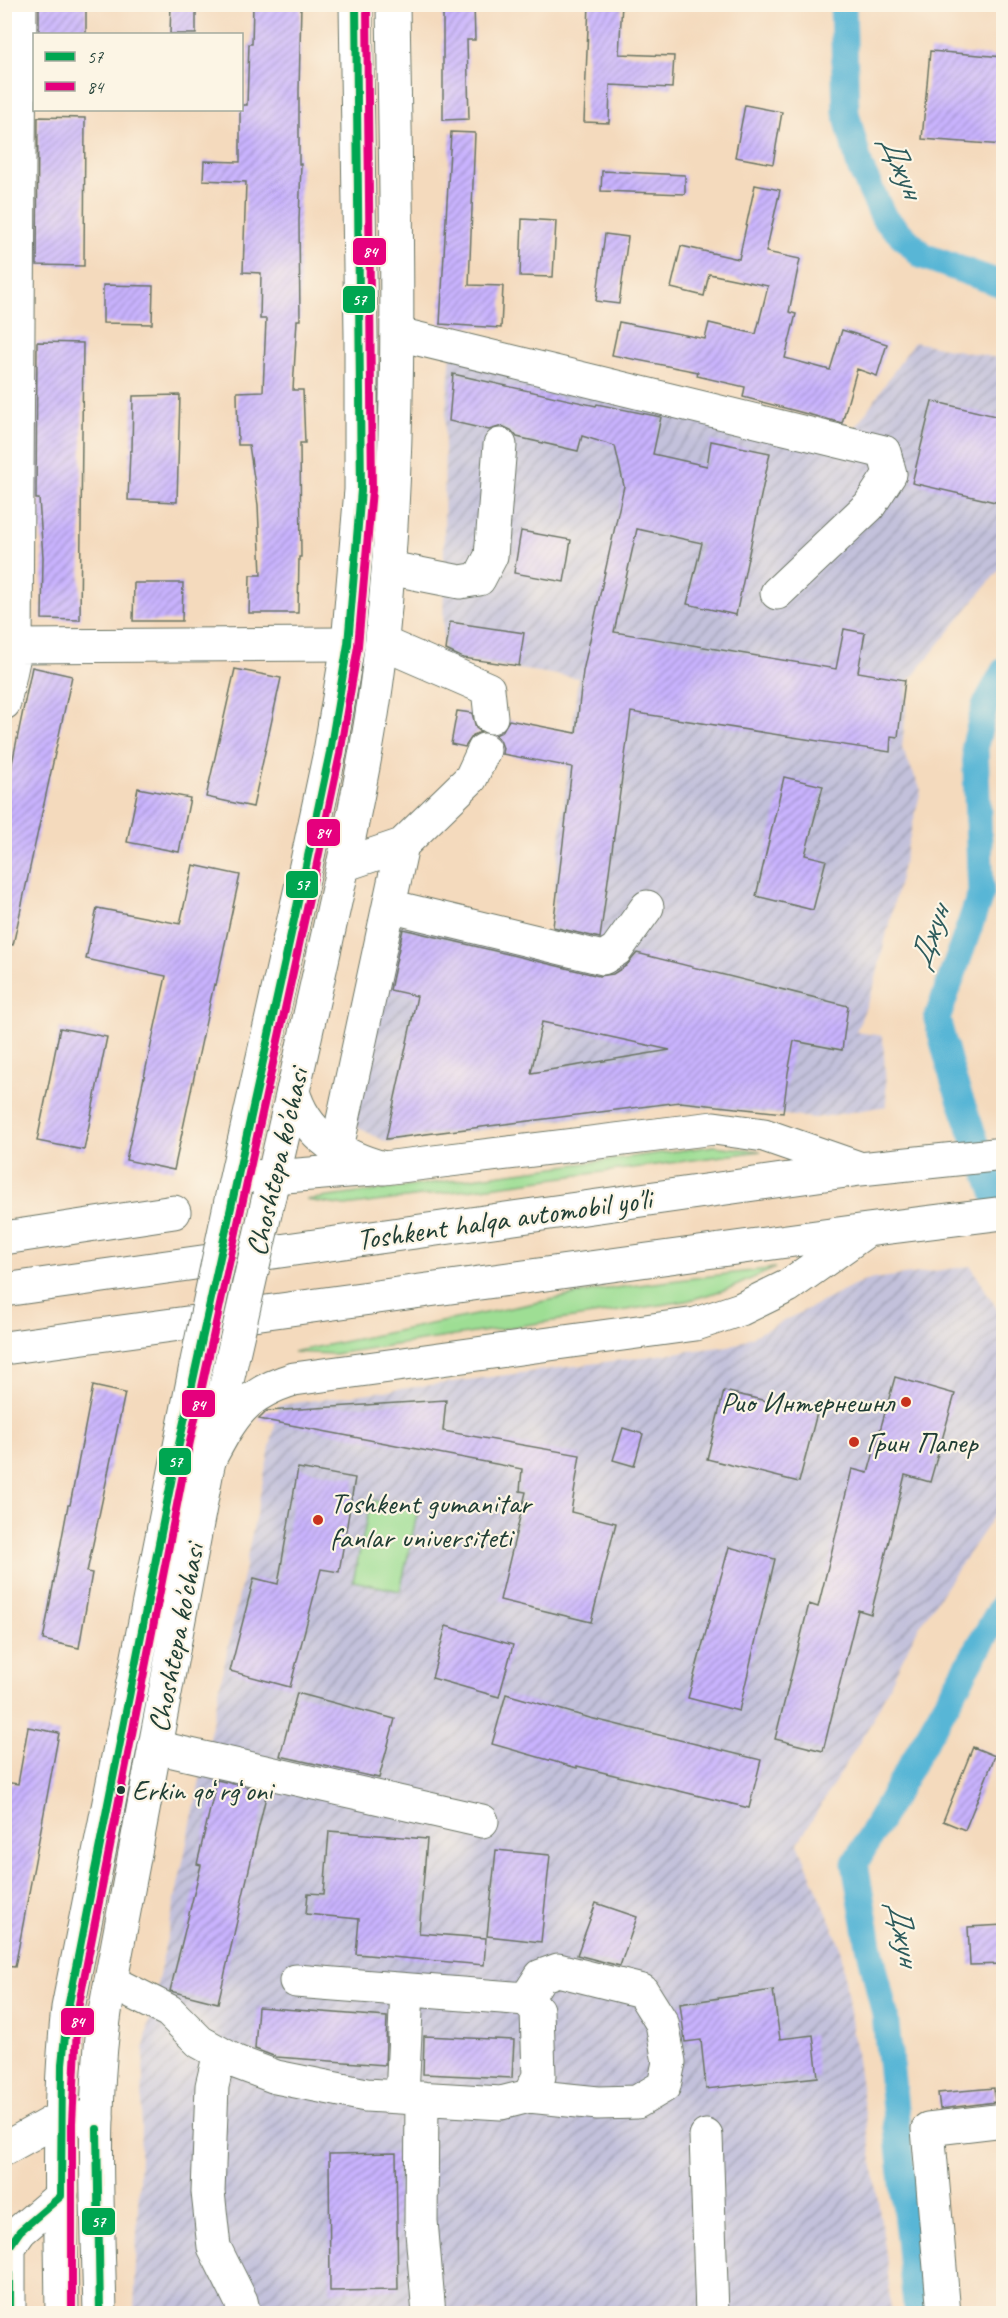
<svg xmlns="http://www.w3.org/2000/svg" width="1008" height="2318" font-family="Caveat,sans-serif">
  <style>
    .industrial { fill: url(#industrial-furrows) }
    .grass { fill: #9ede94; stroke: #5e8e64; stroke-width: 1.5 }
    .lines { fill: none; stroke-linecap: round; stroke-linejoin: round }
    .canal { stroke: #58b6d6; stroke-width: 27 }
    .building { fill: url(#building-hatch); fill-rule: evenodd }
    .minor-casing { stroke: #6a7464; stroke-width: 35 }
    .major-casing { stroke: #6a7464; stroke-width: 35 }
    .highway-casing { stroke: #6a7464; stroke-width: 35 }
    .minor { stroke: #fff; stroke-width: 33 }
    .major { stroke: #fff; stroke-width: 33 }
    .highway { stroke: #fff; stroke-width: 33 }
    .major-bridge-casing { stroke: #6a7464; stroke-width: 35; stroke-linecap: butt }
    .major-bridge { stroke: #fff; stroke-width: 33 }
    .bus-1-casing { stroke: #fcf5e5; stroke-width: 12 }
    .bus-2-casing { stroke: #fcf5e5; stroke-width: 12 }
    .bus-1 { stroke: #00a651; stroke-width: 8 }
    .bus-2 { stroke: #e5007d; stroke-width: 8 }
    .poi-dot { fill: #c8321e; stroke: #fcf5e5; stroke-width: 2 }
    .bus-dot { fill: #1f3d34; stroke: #fcf5e5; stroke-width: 2 }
    .labels { text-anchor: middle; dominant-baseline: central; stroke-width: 4.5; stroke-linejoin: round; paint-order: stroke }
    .bus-label { font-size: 28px; fill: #1f3d34; stroke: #fcf5e5; text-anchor: start }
    .street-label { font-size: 30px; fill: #1f3d34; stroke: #fcf5e5 }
    .poi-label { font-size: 30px; fill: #1f3d34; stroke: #fcf5e5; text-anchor: start }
    .water-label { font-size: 32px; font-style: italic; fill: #2d5b5c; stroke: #fcf5e5 }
    .line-badge { stroke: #fcf5e5; stroke-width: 2 }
    .badge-label { font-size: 16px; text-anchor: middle; font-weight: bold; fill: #fff }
  </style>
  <defs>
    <pattern id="industrial-furrows" width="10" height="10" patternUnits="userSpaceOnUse" patternTransform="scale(1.5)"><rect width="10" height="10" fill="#c3c1db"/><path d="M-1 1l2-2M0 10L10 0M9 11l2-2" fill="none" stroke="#9e9eb2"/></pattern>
    <pattern id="building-hatch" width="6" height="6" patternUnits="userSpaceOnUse" patternTransform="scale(1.5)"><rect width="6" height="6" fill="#c9b3fe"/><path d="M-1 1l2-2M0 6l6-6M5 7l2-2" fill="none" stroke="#a393ce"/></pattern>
  </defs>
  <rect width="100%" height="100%" fill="#fcf5e5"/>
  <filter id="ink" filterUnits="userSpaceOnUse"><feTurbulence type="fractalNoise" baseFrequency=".0167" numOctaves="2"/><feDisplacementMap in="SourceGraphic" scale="12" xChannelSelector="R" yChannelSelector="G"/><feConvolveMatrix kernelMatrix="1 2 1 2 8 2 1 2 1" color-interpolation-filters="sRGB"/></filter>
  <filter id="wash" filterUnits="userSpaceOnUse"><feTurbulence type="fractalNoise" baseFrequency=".008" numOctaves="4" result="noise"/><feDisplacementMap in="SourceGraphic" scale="24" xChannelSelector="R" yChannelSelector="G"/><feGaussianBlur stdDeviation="1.35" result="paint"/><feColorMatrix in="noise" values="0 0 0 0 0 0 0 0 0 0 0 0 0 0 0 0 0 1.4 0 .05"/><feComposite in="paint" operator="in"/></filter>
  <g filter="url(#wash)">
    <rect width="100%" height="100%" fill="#f4dabd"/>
    <!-- industrial -->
    <path class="industrial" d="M452 341 851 434 914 342 997 358 1003 364V565L909 681 902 748 921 790 874 986 856 1032 883 1036 887 1106 815 1118 678 1105 386 1142 348 1122 393 923 548 948 578 678 443 658 445 423Z
      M971 1266 1003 1319V1502L917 1630 871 1723 798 1843 840 1945 887 2261 891 2313 134 2314 144 2047 279 1405 735 1345 866 1280Z"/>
    <!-- grass -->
    <path class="grass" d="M714 1146 761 1151 345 1206 306 1200Z
      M775 1268 731 1288 686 1301 334 1354 293 1352 599 1290Z
      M371 1500 418 1510 400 1591 353 1581Z"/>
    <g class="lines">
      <!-- canal -->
      <path class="canal" d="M843 4 846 113 860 167 884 218 923 256 1004 285
        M1004 671 985 706 975 745 981 893 937 1019 954 1082 1004 1220
        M917 2314 885 2015 869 1945 855 1863 1004 1603"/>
    </g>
    <g id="blocks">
      <!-- building -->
      <path class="building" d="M39 4 86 5V34H39Z
        M171 4H196V34H170Z
        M253 4H301L299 91V164H301L299 221 300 320H297L293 390H303L305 443H300L301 557H299L298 613H249L250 575H261L258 505 249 445H238L237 392 263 391 266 319H260L261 273 243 272 246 182 203 180 204 161 240 162V110L242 105H247L249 44H252Z
        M443 4H474L475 40H467L469 119 443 120Z
        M589 4H622L619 54 674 56 672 88 610 85 609 123 584 122Z
        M930 51 1004 57V145L922 139Z
        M745 105 782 112 773 164 735 157Z
        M38 117 85 118 84 266 37 265Z
        M451 132 475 133 469 285 503 286 501 328 440 324Z
        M602 171 685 175V194L601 191Z
        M755 185 780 190 766 252 800 259 789 312 796 314 785 358 830 370 842 330 887 344 877 376 857 369 842 423 743 397 745 387 697 376 698 372 612 355 619 322 705 339 709 323 756 334 768 286 709 274 704 296 671 288 681 246 739 259Z
        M522 219 556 221 553 277 520 276Z
        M605 234 628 237 619 304 596 301Z
        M103 285 153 286 152 324 103 323Z
        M37 342 83 343 80 620 42 619 43 557 39 499H36Z
        M453 374 596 406 597 404 661 417 653 454 707 466 711 441 770 453 736 615 687 604 702 543 637 529 614 632 836 669 844 629 865 633 858 672 905 680 898 737 891 736 890 752 631 712 600 938 553 927 572 767 502 754 503 748 500 740 495 735 502 732 509 720 576 733 583 671 624 486 615 446 582 436 578 451 517 437 511 430 502 426 489 430 449 421Z
        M180 395 177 502 128 500 130 451H132L133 396Z
        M932 401 1004 418V504L912 483Z
        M521 531 571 540 564 582 514 573Z
        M134 583H183L182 621H133Z
        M450 622 524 633 519 666 463 658 446 650Z
        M32 667 72 676 13 945 4 944V802Z
        M235 669 281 678 253 807 206 797Z
        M457 711 472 713 476 728 481 732 473 735 465 747 451 744Z
        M784 777 823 786 805 855 826 860 813 910 756 896Z
        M138 788 190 798 179 852 127 842Z
        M193 865 240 875 216 985 214 984 174 1170 126 1160 166 976 86 959 97 908 180 924Z
        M403 929 599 976 613 974 626 966 637 953 848 1006 842 1050 794 1041 788 1073 783 1113 680 1102 386 1139 417 996 390 990ZM542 1022 670 1050 531 1073Z
        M60 1028 107 1037 84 1150 37 1141Z
        M895 1377 955 1394 930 1482 905 1475 871 1614 858 1610 823 1751 775 1739 809 1604 818 1607 852 1469 868 1473Z
        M93 1386 125 1393 87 1572 92 1573 79 1648 43 1640 68 1505H70Z
        M724 1391 817 1413 799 1482 707 1459Z
        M446 1400 443 1431 580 1455 571 1512 616 1523 591 1622 500 1600 526 1492 520 1491 522 1469 259 1419 267 1411Z
        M623 1428 643 1434 634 1466 613 1460Z
        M298 1468 355 1478 339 1572 321 1569 290 1687 230 1671 254 1578 278 1584Z
        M729 1547 775 1559 739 1711 688 1698Z
        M446 1626 513 1645 499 1697 432 1678Z
        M297 1693 395 1719 379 1778 280 1756Z
        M506 1694 590 1718 761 1760 749 1808 577 1766V1768L492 1744Z
        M28 1727 59 1733 15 1967 4 1966V1782L18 1784Z
        M973 1747 995 1756 965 1830 943 1821Z
        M217 1780 267 1792 218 2003 170 1991 201 1865 197 1864Z
        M329 1831 427 1839 419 1933 486 1938 484 1965 356 1954 359 1919 306 1914 308 1893 324 1894Z
        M496 1850 550 1855 541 1942 487 1936Z
        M596 1903 637 1917 620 1966 577 1955Z
        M1004 1925V1964L970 1965 968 1927Z
        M773 1990 780 2039 813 2035 818 2077 706 2089 701 2040 685 2042 680 2004Z
        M258 2007 387 2017 385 2065 276 2057 255 2049Z
        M424 2036 514 2040 512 2078 423 2074Z
        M994 2088 995 2102 940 2109 938 2093Z
        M396 2153 398 2290 330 2291 329 2154Z"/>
    </g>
  </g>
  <g filter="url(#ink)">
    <use href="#blocks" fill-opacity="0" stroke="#6a7464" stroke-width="1.5"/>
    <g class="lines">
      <defs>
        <path id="minor" d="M398 334 884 452 890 474 869 506 777 593
          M389 568 460 582 479 579 491 556 500 445
          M382 643 488 689 491 717
          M16 646 348 644
          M4 703 16 646 20 4
          M343 865 402 845 471 778 484 750
          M389 906 603 958 616 950 647 907
          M340 1134 402 845
          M4 1238 174 1212
          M155 1747 482 1821
          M111 1982 169 2011 200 2042 236 2062 276 2077 366 2095 501 2103 529 2096 539 2076 537 2010 526 1999 296 1981
          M526 1999 541 1976 558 1970 642 1991 662 2023 669 2062 664 2086 637 2102 598 2103 529 2096
          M220 2053 212 2086 208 2192 214 2247 241 2301 244 2314
          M402 2097 407 1990
          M422 2098 421 2221 429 2314
          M706 2136 712 2314
          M4 2149 60 2118H97
          M9 2314V2247L20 2231 61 2196
          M944 2314 928 2129 1004 2120"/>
        <path id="major" d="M233 1191 307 861 330 752 348 644 361 490V336L356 4
          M269 1196C290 1106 310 1015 330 925 351 830 372 735 382 639 404 428 396 216 393 4
          M62 2314C61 2211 57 2110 68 2008L196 1366
          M100 2314C98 2213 91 2112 105 2012L207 1470 230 1368"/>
        <path id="highway" d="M293 1091C305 1135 342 1157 384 1168L714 1128 764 1135 856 1167
          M237 1176 273 1177 373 1169
          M4 1290 860 1169 1004 1154
          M4 1348 867 1230 1004 1213
          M210 1458C233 1415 244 1394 294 1379L696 1324 741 1309 788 1286 863 1233"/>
      </defs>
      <!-- minor casing -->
      <use href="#minor" class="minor-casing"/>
      <!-- major casing -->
      <use href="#major" class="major-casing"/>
      <!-- highway casing -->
      <use href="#highway" class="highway-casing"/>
      <!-- minor -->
      <use href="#minor" class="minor"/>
      <!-- major -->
      <use href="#major" class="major"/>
      <!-- highway -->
      <use href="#highway" class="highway"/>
      <defs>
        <path id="major-bridge" d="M196 1366 233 1191
          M230 1368 269 1196"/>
      </defs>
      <!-- major-bridge casing -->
      <use href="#major-bridge" class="major-bridge-casing"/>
      <!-- major-bridge -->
      <use href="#major-bridge" class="major-bridge"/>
      <defs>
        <path id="bus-1" d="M97 2129 100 2314
          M9 2314V2247L20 2231 61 2196 62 2064 68 2008 174 1467 307 861 330 752 348 644 361 490 356 4"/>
        <path id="bus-2" d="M72 2314V2123L78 2009 184 1469 317 863 340 754 358 646 372 490 367 4"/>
      </defs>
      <!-- bus-1 casing -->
      <use href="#bus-1" class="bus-1-casing"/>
      <!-- bus-2 casing -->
      <use href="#bus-2" class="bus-2-casing"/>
      <!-- bus-1 -->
      <use href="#bus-1" class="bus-1"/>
      <!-- bus-2 -->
      <use href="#bus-2" class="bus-2"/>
    </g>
  </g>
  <!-- markers -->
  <g class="poi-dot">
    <circle cx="906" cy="1402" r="6"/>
    <circle cx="854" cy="1442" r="6"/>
    <circle cx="318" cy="1520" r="6"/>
  </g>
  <circle class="bus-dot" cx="121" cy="1790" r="5"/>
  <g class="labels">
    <!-- bus labels -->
    <g class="bus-label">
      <text x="132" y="1790">Erkin qoʻrgʻoni</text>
    </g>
    <!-- street labels -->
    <g class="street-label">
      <text transform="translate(277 1162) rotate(-77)">Choshtepa ko'chasi</text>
      <text transform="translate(504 1219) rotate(-8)">Toshkent halqa avtomobil yo'li</text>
      <text transform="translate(176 1638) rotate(-79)">Choshtepa ko'chasi</text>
    </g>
    <!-- poi labels -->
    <g class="poi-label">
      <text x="894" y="1402" text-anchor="end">Рио Интернешнл</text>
      <text x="866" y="1442">Грин Папер</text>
      <text x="330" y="1503">Toshkent gumanitar<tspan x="330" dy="34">fanlar universiteti</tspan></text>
    </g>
    <!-- water labels -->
    <g class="water-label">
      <text transform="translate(902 166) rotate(67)">Джун</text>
      <text transform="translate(929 937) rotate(-71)">Джун</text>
      <text transform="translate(904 1933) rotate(79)">Джун</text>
    </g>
  </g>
  <g class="line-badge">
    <rect x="352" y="237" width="35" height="29" rx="6" fill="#e5007d"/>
    <rect x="342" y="285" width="34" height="29" rx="6" fill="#00a651"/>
    <rect x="306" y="818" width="35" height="29" rx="6" fill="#e5007d"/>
    <rect x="285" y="870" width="34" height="29" rx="6" fill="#00a651"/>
    <rect x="181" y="1389" width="35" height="29" rx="6" fill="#e5007d"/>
    <rect x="158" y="1447" width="34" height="29" rx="6" fill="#00a651"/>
    <rect x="60" y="2007" width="35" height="29" rx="6" fill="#e5007d"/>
    <rect x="81" y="2207" width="35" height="29" rx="6" fill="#00a651"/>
  </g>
  <g class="badge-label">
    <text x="370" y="257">84</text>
    <text x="359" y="305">57</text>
    <text x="323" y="838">84</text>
    <text x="302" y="890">57</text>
    <text x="198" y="1410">84</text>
    <text x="175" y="1467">57</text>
    <text x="77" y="2027">84</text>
    <text x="98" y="2227">57</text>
  </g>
  <!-- margin -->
  <rect width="1008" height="2318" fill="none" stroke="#fcf5e5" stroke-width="24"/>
  <!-- legend -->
  <rect x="33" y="33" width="210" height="78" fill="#fcf5e5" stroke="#a4ab9e" stroke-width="1.5"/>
  <rect x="45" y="52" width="30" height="9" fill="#00a651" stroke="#a4ab9e" stroke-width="1.5"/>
  <text x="87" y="63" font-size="18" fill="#1f3d34">57</text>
  <rect x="45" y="82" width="30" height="9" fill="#e5007d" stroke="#a4ab9e" stroke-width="1.5"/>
  <text x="87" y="93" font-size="18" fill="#1f3d34">84</text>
</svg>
